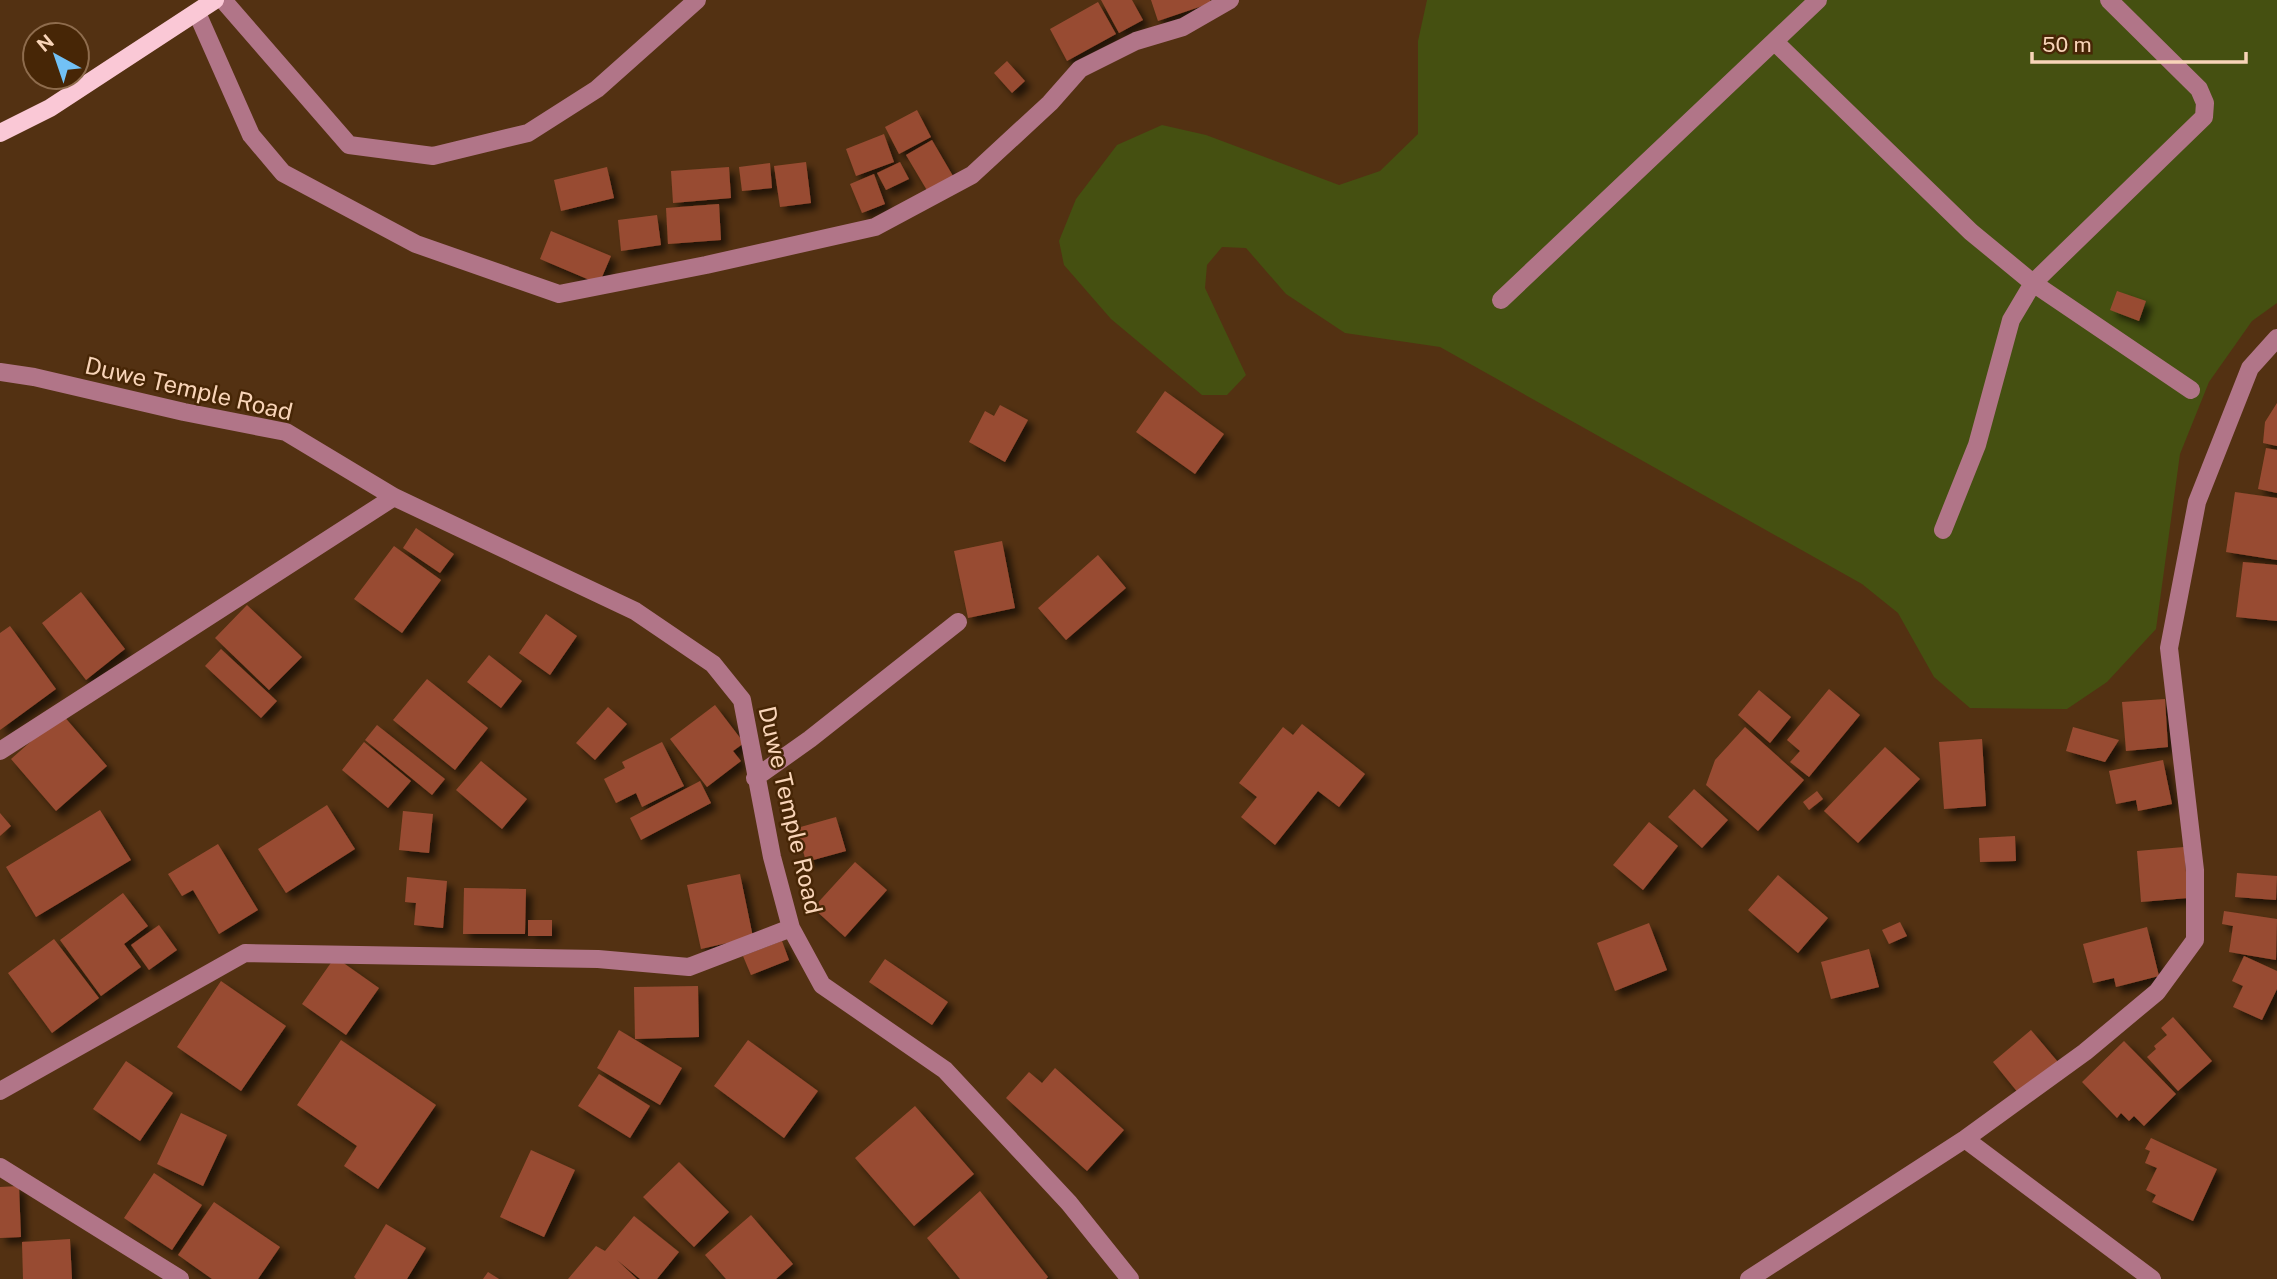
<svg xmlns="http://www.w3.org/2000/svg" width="2277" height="1279" font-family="'Public Sans',sans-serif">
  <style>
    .green { fill: #455011 }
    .building { fill: #984c32; filter: url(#shadow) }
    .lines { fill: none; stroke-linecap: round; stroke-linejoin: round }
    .minor { stroke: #b17588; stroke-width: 18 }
    .major { stroke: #fac8d6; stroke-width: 18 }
    .labels { text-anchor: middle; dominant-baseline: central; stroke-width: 5; stroke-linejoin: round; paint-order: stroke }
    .street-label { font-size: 24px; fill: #f8d4b8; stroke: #472606 }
  </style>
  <defs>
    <filter id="shadow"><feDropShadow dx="6" dy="6" stdDeviation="3.5" flood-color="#0009"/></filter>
  </defs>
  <rect width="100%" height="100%" fill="#533112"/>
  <!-- green -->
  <path class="green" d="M1427 0H2277V303L2252 321 2209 382 2180 454 2156 629 2107 682 2067 709 1970 708 1934 677 1898 613 1862 584 1440 347 1345 333 1286 294 1246 248 1222 247 1207 265 1205 288 1246 375 1227 395H1202L1111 319 1064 265 1059 241 1076 199 1117 145 1162 125 1206 135 1339 185 1380 171 1418 134V41Z"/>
  <!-- building -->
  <path class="building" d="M1101 0H1132L1143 20 1119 33Z
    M1151 0H1210L1211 3 1158 21Z
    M1098 2 1116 34 1067 61 1050 29Z
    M1007 61 1025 81 1012 93 994 73Z
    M917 110 931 137 899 154 885 127Z
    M884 134 894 162 856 176 846 149Z
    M932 140 953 176 928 192 906 155Z
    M806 162 811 203 780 207 774 166Z
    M900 162 909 179 886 190 877 173Z
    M770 163 772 188 742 191 739 167Z
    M607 167 614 198 561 211 554 180Z
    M729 167 731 198 673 203 671 171Z
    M874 174 885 204 862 213 850 184Z
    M719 204 721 240 668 244 666 208Z
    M657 215 661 245 621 251 618 220Z
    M551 231 611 256 599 284 540 259Z
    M2117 291 2146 301 2139 321 2110 310Z
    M1165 391 1224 434 1195 474 1136 432Z
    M2277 403V446L2263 443 2265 422Z
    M1000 405 1028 420 1005 462 969 442 985 411 994 416Z
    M2266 448 2277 450V493L2258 489Z
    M2235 492 2277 498V560L2226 552Z
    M416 528 454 554 440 573 403 548Z
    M1002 541 1015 608 968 618 954 551Z
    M394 546 441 580 402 633 354 599Z
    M1098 555 1126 588 1066 640 1038 608Z
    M2243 562 2277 565V621L2236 617Z
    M81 592 125 649 86 680 42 623Z
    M247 605 302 657 269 690 215 638Z
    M546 614 577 636 550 675 519 653Z
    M10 626 56 689 0 730V633Z
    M221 649 277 701 261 718 205 666Z
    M489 655 522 681 501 708 467 682Z
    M427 679 488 728 455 770 393 720Z
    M1829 689 1860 715 1809 777 1790 762 1800 751 1787 740Z
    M1759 690 1791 717 1770 743 1738 715Z
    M2165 699 2168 747 2126 751 2122 702Z
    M715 705 744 743 733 751 741 761 707 787 670 739Z
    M608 707 627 724 595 760 576 743Z
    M62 714 107 766 56 811 11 759Z
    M1302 724 1365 774 1339 807 1318 791 1275 845 1241 817 1257 797 1239 783 1283 727 1293 735Z
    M377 725 445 779 432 795 365 740Z
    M1745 727 1804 780 1758 831 1706 785 1715 760Z
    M2073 727 2119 740 2105 762 2066 751Z
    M1982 739 1986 806 1944 809 1939 742Z
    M364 742 411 781 388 808 342 770Z
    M662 742 684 786 642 807 636 793 616 803 604 779 625 768 622 762Z
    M1885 747 1920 779 1858 843 1824 811Z
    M2163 760 2172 804 2138 811 2136 800 2116 804 2109 771Z
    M481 761 527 799 502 829 456 790Z
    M700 781 711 803 641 840 630 818Z
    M1694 789 1728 820 1702 848 1668 817Z
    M1817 791 1823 799 1809 810 1803 802Z
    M327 805 355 849 286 893 258 849Z
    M100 810 131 860 36 917 6 867Z
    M403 811 433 814 429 853 399 850Z
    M0 813 11 826 0 836Z
    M836 817 846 851 806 862 797 828Z
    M1649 822 1678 846 1643 890 1613 865Z
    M2015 836 2016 861 1980 862 1979 838Z
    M218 844 258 910 219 934 193 890 182 896 168 874Z
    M2184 847 2188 898 2141 902 2137 851Z
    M855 862 887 890 845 937 813 908Z
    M2237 873 2277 876 2276 900 2235 897Z
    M740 874 753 937 701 949 687 885Z
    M1778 875 1828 918 1798 953 1748 910Z
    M407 877 447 881 443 928 414 925 416 903 405 902Z
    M464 888 526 889 525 934H463Z
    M123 893 148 926 124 944 141 967 101 996 60 940Z
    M2224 911 2277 919 2276 960 2229 952 2233 926 2222 924Z
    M528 920H552V936H528Z
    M1900 922 1907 936 1889 944 1882 930Z
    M1649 923 1667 970 1615 991 1597 943Z
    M159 925 177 950 149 970 131 945Z
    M2147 927 2159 976 2116 987 2114 978 2093 983 2083 944Z
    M54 939 99 998 52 1033 8 973Z
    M782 941 789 960 751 975 743 956Z
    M1869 949 1879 987 1831 999 1821 962Z
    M2244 956 2277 971V989L2262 1020 2233 1007 2243 986 2232 981Z
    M335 957 379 988 346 1035 302 1004Z
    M885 959 948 1002 932 1025 869 982Z
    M221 981 286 1026 241 1091 177 1047Z
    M698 986 699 1037 635 1039 634 987Z
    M2173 1017 2212 1061 2178 1091 2147 1057 2156 1049 2154 1046 2167 1035 2161 1028Z
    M619 1030 682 1068 660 1105 597 1068Z
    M2031 1030 2058 1062 2019 1094 1993 1062Z
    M341 1040 436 1105 378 1189 344 1166 357 1146 297 1105Z
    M748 1040 818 1091 784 1138 714 1086Z
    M2124 1041 2176 1094 2144 1126 2134 1116 2129 1121 2121 1113 2117 1118 2082 1082Z
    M126 1061 173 1093 140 1141 93 1109Z
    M1055 1068 1124 1130 1087 1171 1006 1098 1029 1072 1042 1083Z
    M599 1074 650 1106 630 1138 578 1106Z
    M915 1106 974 1174 914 1226 855 1158Z
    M181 1113 227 1135 203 1186 157 1164Z
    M2151 1138 2217 1169 2193 1221 2152 1202 2156 1195 2146 1190 2157 1168 2145 1163 2150 1151 2145 1149Z
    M531 1150 575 1170 544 1237 500 1217Z
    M679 1162 729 1212 694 1247 643 1197Z
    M154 1173 202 1205 172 1250 124 1218Z
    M19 1186 21 1237 0 1238V1187Z
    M980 1191 1048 1277 1046 1279H960L927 1238Z
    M214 1202 280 1247 258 1279H212L178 1255Z
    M751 1215 793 1264 776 1279H726L705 1255Z
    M634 1216 679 1252 657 1279H640L617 1260 637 1279H568L596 1246 605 1251Z
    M386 1224 426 1248 407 1279H356L354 1277Z
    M70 1239 72 1279H23L22 1242Z
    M488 1272 499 1279H483Z"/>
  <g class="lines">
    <!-- minor -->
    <path class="minor" d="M223 0 349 145 433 156 528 133 597 89 697 0
      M197 13 251 135 283 173 416 244 559 294 706 265 875 227 972 175 1050 103 1080 69 1136 41 1183 27 1230 0
      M1775 42 1971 232 2033 283 2191 390
      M1501 300 1818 0
      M0 372 34 377 184 412 286 432 394 497 635 611 713 664 742 700 772 857 791 928 822 985 945 1070 1069 1203 1130 1279
      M1943 530 1977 445 2011 320 2033 283 2204 117 2205 103 2199 89 2109 0
      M0 751 394 497
      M755 778 810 739 958 622
      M0 1091 245 953 598 959 689 967 791 928
      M1965 1139 2152 1279
      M0 1167 180 1279
      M1749 1279 1965 1139 2085 1052 2157 992 2195 940V870L2169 648 2197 502 2250 368 2277 338"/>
    <!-- major -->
    <path class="major" d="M0 133 50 108 215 0"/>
  </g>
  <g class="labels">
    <!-- street labels -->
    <g class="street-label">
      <text transform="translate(189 388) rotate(13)">Duwe Temple Road</text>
      <text transform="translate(791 810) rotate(77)">Duwe Temple Road</text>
    </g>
  </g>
  <!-- north arrow -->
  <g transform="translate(56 56) rotate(320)"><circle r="33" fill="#472606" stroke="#8e6c4d" stroke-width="2"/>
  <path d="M0-5L12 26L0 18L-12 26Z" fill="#72c1f5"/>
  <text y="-10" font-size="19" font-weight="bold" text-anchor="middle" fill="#f8d4b8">N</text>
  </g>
  <!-- scale -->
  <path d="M2032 52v10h214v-10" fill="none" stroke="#f8d4b8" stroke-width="3.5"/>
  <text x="2042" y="52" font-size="21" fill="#f8d4b8" stroke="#472606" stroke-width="5" paint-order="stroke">50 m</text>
</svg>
